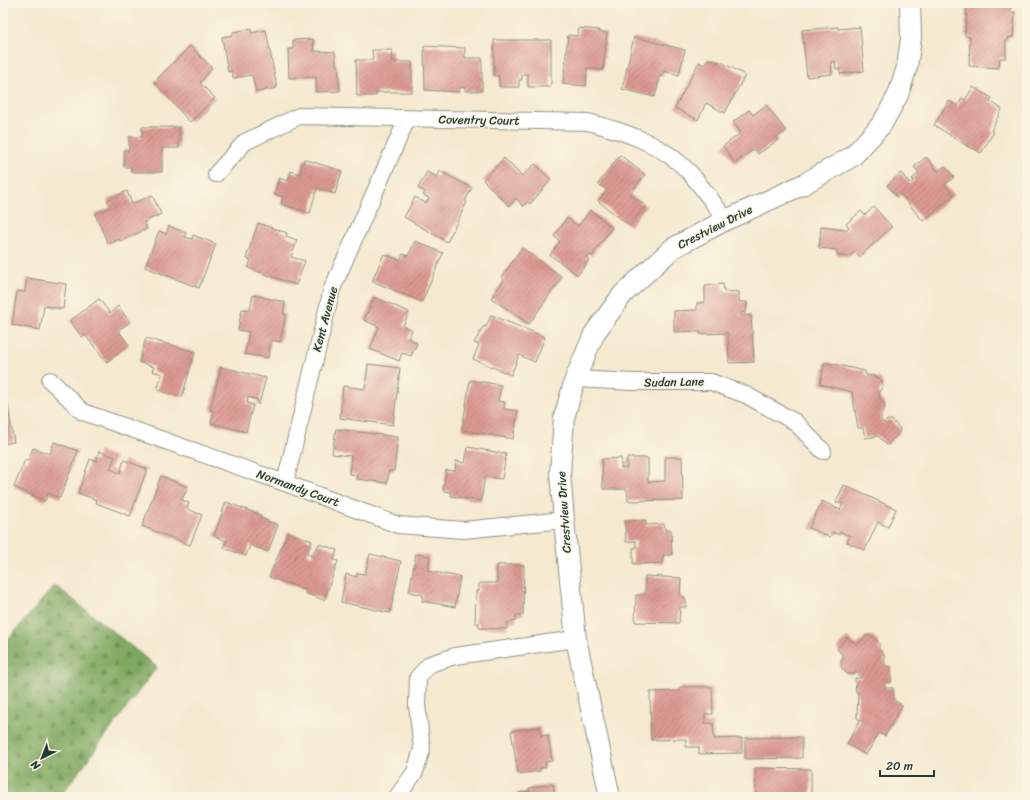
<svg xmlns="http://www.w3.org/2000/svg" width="1030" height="800" font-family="Sriracha,sans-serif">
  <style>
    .forest { fill: url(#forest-firs); stroke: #4e724a }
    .building { fill: url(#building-hatch) }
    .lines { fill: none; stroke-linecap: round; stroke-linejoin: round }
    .minor-casing { stroke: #8a9382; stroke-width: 18 }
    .tertiary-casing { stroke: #8a9382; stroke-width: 22 }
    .minor { stroke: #fff; stroke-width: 16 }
    .tertiary { stroke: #fff; stroke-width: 20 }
    .labels { text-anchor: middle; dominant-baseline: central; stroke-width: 3; stroke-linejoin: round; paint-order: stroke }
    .street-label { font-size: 12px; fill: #1f3d34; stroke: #fcf5e5 }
  </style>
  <defs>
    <pattern id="forest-firs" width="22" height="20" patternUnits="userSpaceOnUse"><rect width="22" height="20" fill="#7ea75f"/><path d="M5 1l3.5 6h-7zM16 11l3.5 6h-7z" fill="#67894f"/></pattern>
    <pattern id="building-hatch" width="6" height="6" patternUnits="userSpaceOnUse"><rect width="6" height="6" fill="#dc9991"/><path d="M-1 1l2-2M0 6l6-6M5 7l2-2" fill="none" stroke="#b27e77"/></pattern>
  </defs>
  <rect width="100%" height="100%" fill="#fcf5e5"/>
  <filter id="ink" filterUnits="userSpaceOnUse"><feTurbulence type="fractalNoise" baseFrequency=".025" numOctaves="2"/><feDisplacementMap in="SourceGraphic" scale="8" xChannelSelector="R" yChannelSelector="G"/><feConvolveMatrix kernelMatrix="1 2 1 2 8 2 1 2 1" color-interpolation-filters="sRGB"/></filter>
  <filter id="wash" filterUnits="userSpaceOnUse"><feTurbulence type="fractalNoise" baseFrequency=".012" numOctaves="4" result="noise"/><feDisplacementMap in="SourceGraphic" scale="16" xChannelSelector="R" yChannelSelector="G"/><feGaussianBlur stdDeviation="0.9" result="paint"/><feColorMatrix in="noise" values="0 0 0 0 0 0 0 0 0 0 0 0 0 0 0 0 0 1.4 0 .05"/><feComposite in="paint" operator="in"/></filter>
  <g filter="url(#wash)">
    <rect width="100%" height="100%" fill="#f5e9cf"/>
    <!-- forest -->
    <path class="forest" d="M55 585 157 667 60 797H3V645Z"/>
    <g id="blocks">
      <!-- building -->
      <path class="building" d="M967 4 1011 7 1010 12H1015L1013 37H1009L1008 40H1006V58H1000L999 68 969 66 970 37 965 36Z
        M838 27V29L860 27 864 71 840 74V69H836L835 61 831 62 832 74 807 77 802 30Z
        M579 28 599 30V32L607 33 603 70 587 68 586 86 563 84 568 35 578 36Z
        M251 29V33L266 30 277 88 256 92 252 75 233 78 232 71 228 72 222 37 233 35V32Z
        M634 37 685 50 679 75 664 71 663 76H660L655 97 622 89Z
        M313 39 314 51 335 52 336 65H338L340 91 316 92V77L289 78 288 49H293V40Z
        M494 40H551V87H528V74H522V80H519V87H499V76H494Z
        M190 46 212 68 200 83 215 98 190 122 154 82Z
        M424 46 465 48V58H482V91H465V87L459 88V92L425 90Z
        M372 50H392L393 62H412V92H376V96H357L356 60H373Z
        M708 59 723 63 745 75 725 113 706 103 698 120 675 108 699 62 704 65Z
        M973 87 992 98 990 101 1002 109 991 131 994 132 981 153 973 148 972 149 934 125 949 101 958 106 962 98 965 100Z
        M766 105 786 131 776 138 778 140 758 154 754 149 735 163 723 146 741 133 733 122 749 110 753 115Z
        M142 127H179V148H162V172H131V167H124V150H129V137H142Z
        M620 155 645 175 630 194 646 206 630 226 598 201 607 190 598 184Z
        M926 157 938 171 945 166 954 177 945 185 954 195 923 221 901 194 897 197 887 185 901 173 910 184 914 180 912 179 919 173 914 167Z
        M504 158 522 176 535 164 551 180 530 204 528 202 523 206 516 198 509 206 483 180Z
        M304 159 342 171 335 194 317 188 310 213 281 204 283 197 274 194 279 178 288 181 291 171 300 174Z
        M440 171 472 188 465 201 467 202 447 242 404 217 415 197 426 203 429 198 423 195 425 192 418 188 427 172 437 177Z
        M127 191 132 204 152 195 161 214 144 222 147 229 120 241 119 239 108 244 95 214 111 207 107 200Z
        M874 207 892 227 859 257 854 252 848 257 837 255V250L819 248 821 227 846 230 849 227 846 224 861 211 865 215Z
        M590 210 612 227 592 256 588 254 586 258 589 260 578 275 550 255 560 241 554 236 567 218 578 226Z
        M258 223 287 233 286 236 297 240 291 257 305 261 296 285 248 268 251 260 246 258Z
        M169 226 186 233 185 237 192 239 193 235 216 244 199 288 145 267 159 231 166 234Z
        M415 241 443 253 422 302 372 281 384 254 400 260 403 254 408 256Z
        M522 248 562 277 529 324 491 298 504 280 501 278Z
        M27 278 66 284 63 309 44 306 40 330 12 325 17 291 25 292Z
        M723 284 724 291 739 292V302H747L746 313H741L740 316 751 315 754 362 729 363 728 333 700 334V331L674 332V311L697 310V303L705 302V286Z
        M253 295 285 302 283 314H286L280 342 271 340 268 358 245 354 249 332 238 330 242 309 250 310Z
        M374 297 409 312 403 326 412 330 408 338 417 343 411 356 402 353 399 361 370 349 379 327 364 320Z
        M99 299 110 313 118 306 130 322 118 330 129 345 107 362 85 335 82 337 70 321Z
        M491 315 545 337 535 362 519 355 511 375 473 359 479 345 474 343 484 326 486 327Z
        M146 338 195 352 182 397 157 390 162 374 152 371 154 367 139 362Z
        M825 362 865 371 866 375 874 376 877 378 878 377 882 381 883 386 879 392 880 399 884 403 885 408 881 414V420L884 423 887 420H892L900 429 899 433 887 445 878 436 865 438 863 428H858L852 392 820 384Z
        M368 364 400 368 393 425 340 418 343 386 365 389Z
        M221 367 266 378 259 404H257L258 400 248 397 247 403 253 405 246 432 211 423 214 411 210 410Z
        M470 380 501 385 498 401 505 402 504 409 518 411 513 439 462 430Z
        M7 402 14 442 3 444V403Z
        M336 429 398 437 394 471H389L387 483 356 479 357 475 349 474 351 456 332 454Z
        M54 442 78 451 60 498 48 493 45 501 14 487 25 460 28 461 33 448 50 454Z
        M468 447 506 454 502 479 485 476 481 501 451 496V492L443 491 446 470 455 471 456 461 465 463Z
        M99 451 115 457 110 469 120 473 124 460 147 469 130 516 96 503 97 500 78 493 90 459 96 461Z
        M665 457H682L683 500 628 501 627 489H603L602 459 621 458V468H627V458H648V482L665 481Z
        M161 476 188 487 182 500 189 503 187 509 202 515 190 545 142 526Z
        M844 485 896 509 888 527 878 522 865 550 847 542 850 536 840 532 839 535 833 532 830 537 809 528 822 501 840 510 843 504 836 502Z
        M226 502 261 515 260 518 278 525 268 552 250 545 246 556 224 548 227 541 214 536Z
        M646 520V525L664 524 665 530H671L672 555H663V563L633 564V548H636V541L626 542 625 521Z
        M288 532 312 541 307 554 312 556 315 549H317L319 544 337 550 334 560 338 561 324 600 305 593 306 590 269 577Z
        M370 554 401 561 390 613 341 602 346 574 357 577V573L365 574Z
        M416 554 430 556 428 571 460 577 455 607 422 601 423 595 409 592Z
        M497 565H524L523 615H516V621L507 623V629L479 628V623H475L476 591H479V583H497Z
        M645 576 681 578 680 595 686 599V607H680L679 623 635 622 636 595H645Z
        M866 636H873L879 643V649L884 655 885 666 891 667V682L884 683 885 688H893L894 700 902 705 885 736 879 733 866 755 847 744 860 720 857 718 858 692H856L855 678H862L856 672 854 674H847L841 667V661L844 657 837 649 847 637 857 645Z
        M680 687H712L713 714H705V723H713L714 739 742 738V753L699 754V747H686V739L651 740 650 692 680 691Z
        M540 727 541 736 548 735 552 761 545 762 546 767 540 768V771L518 774 511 731Z
        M802 737V758L745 759V738Z
        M755 768 811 769V797H756Z
        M553 784 555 797H518V793L530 791 529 788Z"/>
    </g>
  </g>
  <g filter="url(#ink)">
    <use href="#blocks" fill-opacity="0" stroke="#8a9382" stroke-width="1"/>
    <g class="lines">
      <defs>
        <path id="minor" d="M216 174 245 142 299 116 588 122C626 132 663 144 690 173 703 188 714 204 726 220
          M575 379 633 382H711L746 395 795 422 823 451
          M50 380 83 412 285 483 398 525 463 530 564 520
          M285 483 332 289 407 119
          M397 797 415 772 422 749 417 705 418 677 430 664 455 656 576 639"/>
        <path id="tertiary" d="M610 797 576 639 564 520 560 473 564 418 575 379 594 334 623 294 673 248 726 220 802 185 853 156 882 124 898 95 907 67 911 38 910 3"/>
      </defs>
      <!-- minor casing -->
      <use href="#minor" class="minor-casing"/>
      <!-- tertiary casing -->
      <use href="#tertiary" class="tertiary-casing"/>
      <!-- minor -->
      <use href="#minor" class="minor"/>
      <!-- tertiary -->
      <use href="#tertiary" class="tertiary"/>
    </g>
  </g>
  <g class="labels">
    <!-- street labels -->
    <g class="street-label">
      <text transform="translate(479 120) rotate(1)">Coventry Court</text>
      <text transform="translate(715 227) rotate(-27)">Crestview Drive</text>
      <text transform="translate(325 319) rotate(-75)">Kent Avenue</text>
      <text transform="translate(674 382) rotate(-1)">Sudan Lane</text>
      <text transform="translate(298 488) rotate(20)">Normandy Court</text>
      <text transform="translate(564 512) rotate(-94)">Crestview Drive</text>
    </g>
  </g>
  <!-- margin -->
  <rect width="1030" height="800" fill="none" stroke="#fcf5e5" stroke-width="16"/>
  <!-- north arrow -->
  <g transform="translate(42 758) rotate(222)" stroke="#fcf5e5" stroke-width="3" paint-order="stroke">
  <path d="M0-3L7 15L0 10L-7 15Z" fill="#1f3d34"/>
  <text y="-6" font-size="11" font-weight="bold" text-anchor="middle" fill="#1f3d34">N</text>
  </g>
  <!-- scale -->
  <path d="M880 770v6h54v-6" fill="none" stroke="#1f3d34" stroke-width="2"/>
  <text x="886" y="770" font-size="12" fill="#1f3d34" stroke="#fcf5e5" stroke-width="3" paint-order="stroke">20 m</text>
</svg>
